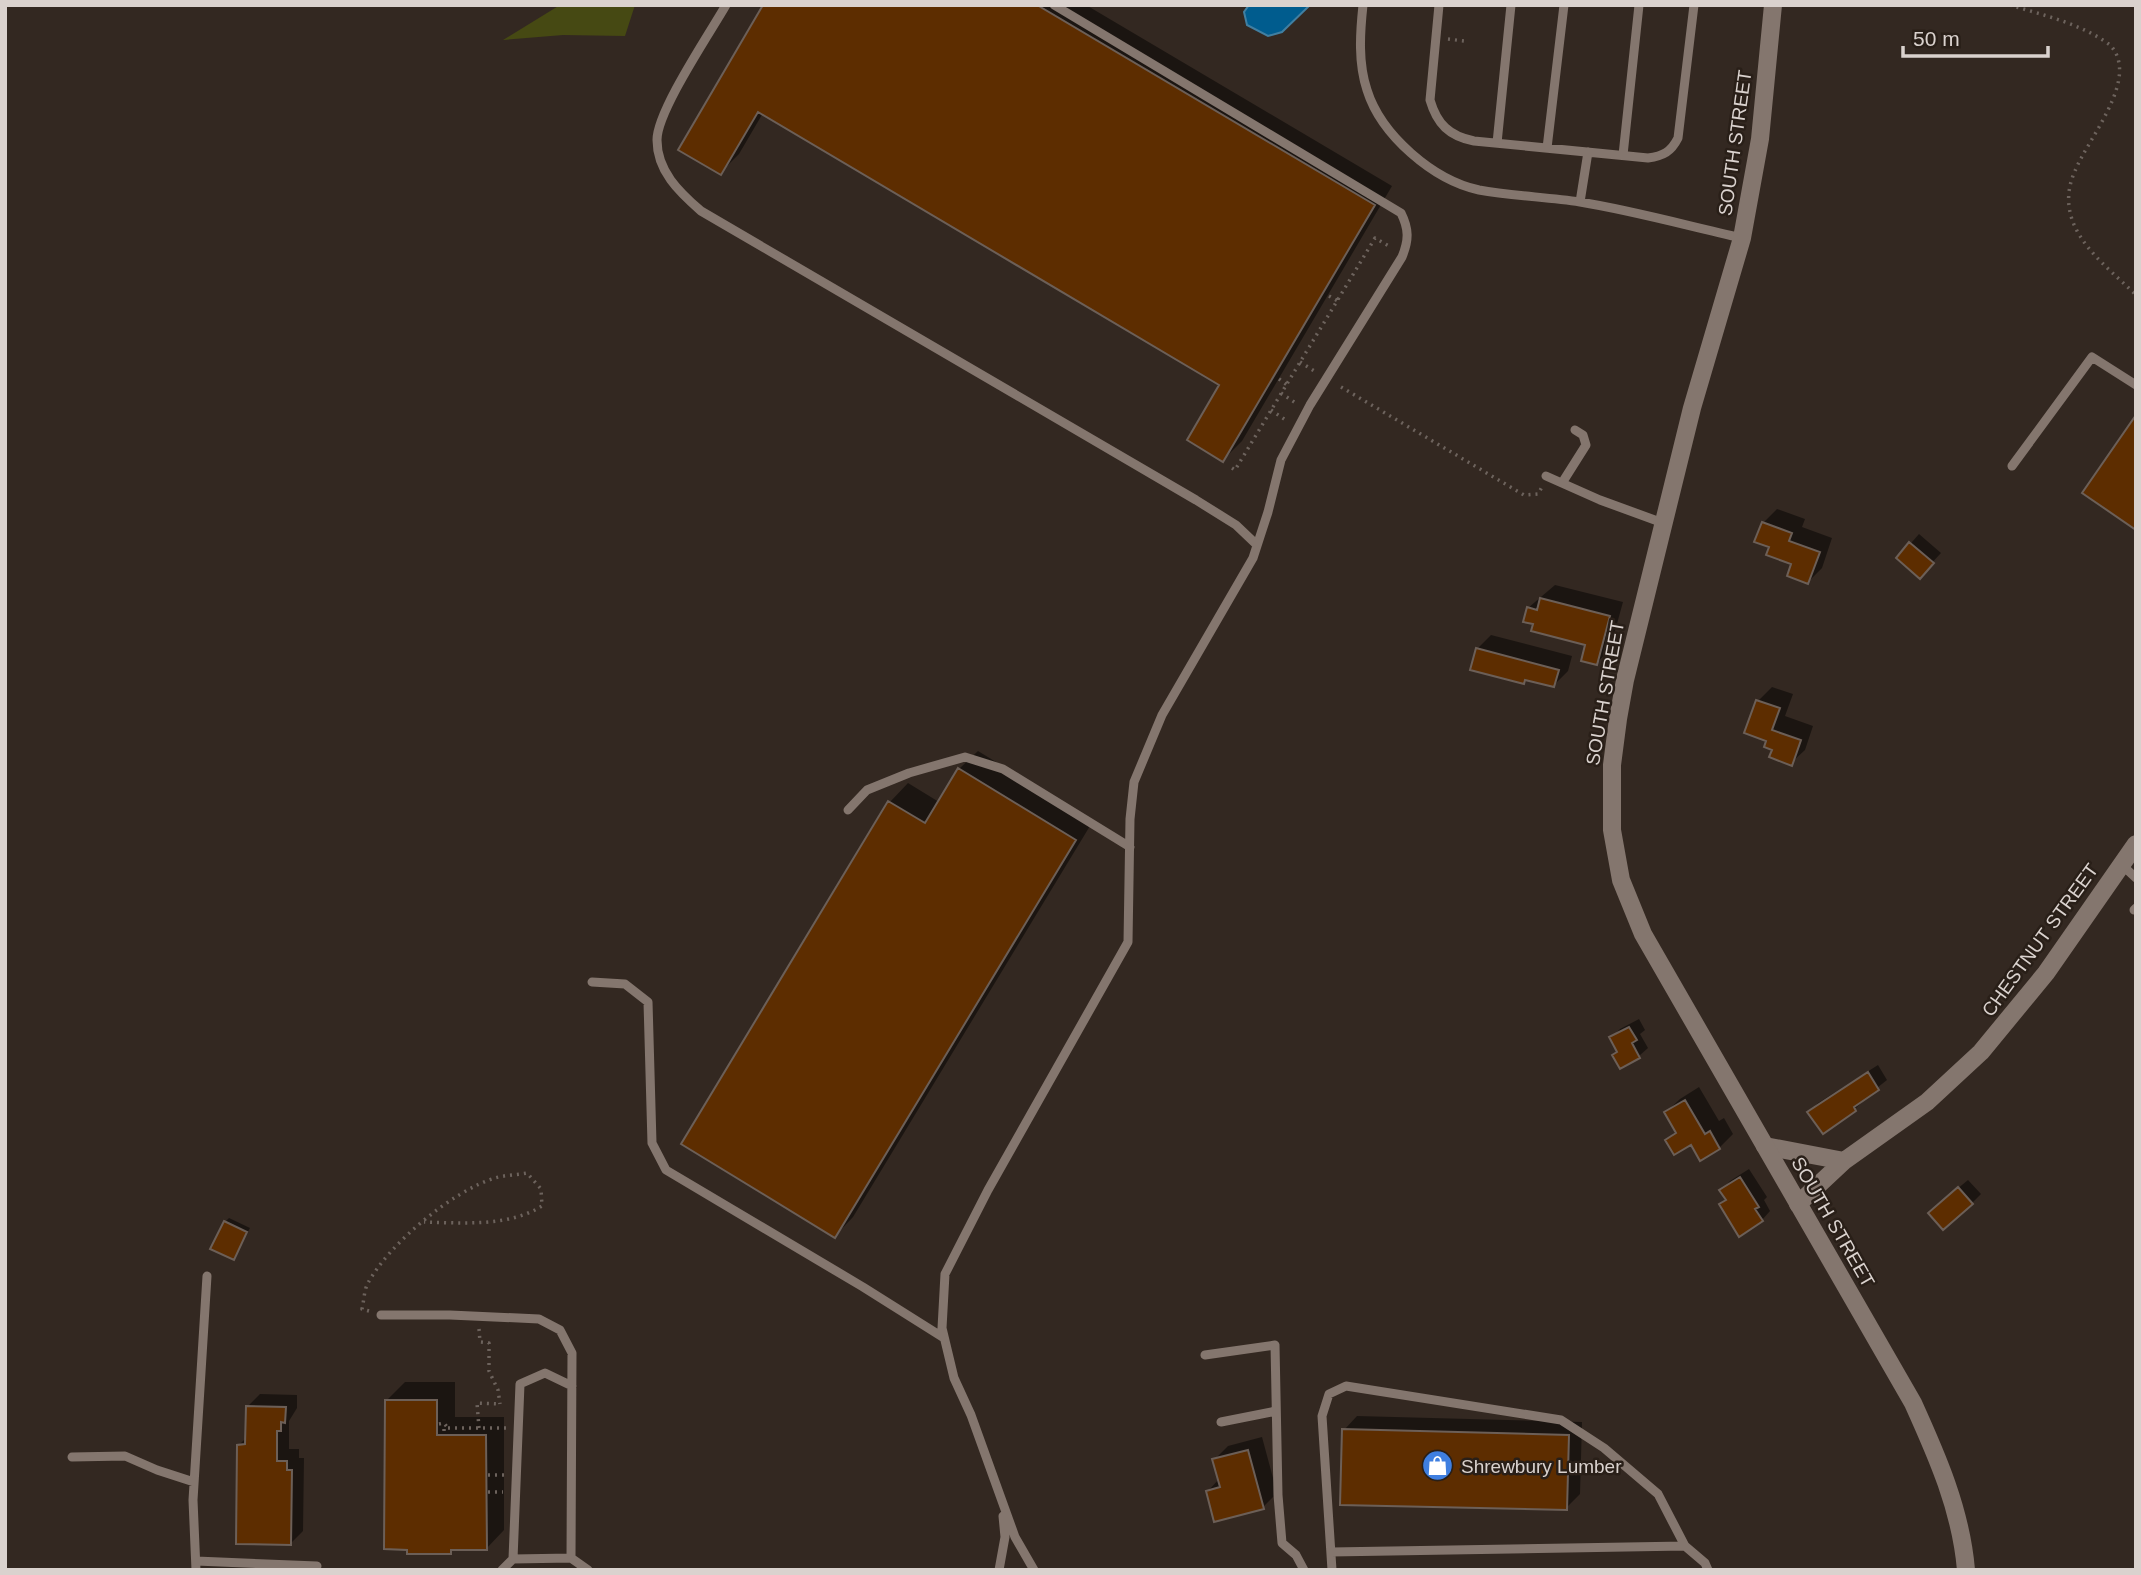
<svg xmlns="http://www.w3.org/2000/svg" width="2141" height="1575" font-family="Helvetica,sans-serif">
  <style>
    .green { fill: #464913 }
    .water { fill: #005c8e; stroke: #417fa1; stroke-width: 2 }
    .shadow { fill: #0007 }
    .building { fill: #5d2d00; stroke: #6c5f57; stroke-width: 2 }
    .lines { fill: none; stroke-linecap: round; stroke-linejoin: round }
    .path { stroke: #6d635d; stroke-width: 3.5; stroke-dasharray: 2 5; stroke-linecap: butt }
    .service { stroke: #84766e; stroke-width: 9 }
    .minor { stroke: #84766e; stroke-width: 18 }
    .tertiary { stroke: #84766e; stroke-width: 18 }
    .labels { text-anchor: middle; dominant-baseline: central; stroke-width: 5; stroke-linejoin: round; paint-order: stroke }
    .street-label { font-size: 19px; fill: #dad2ce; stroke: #291f18 }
    .poi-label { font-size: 19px; fill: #dad2ce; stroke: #291f18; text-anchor: start }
  </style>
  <rect width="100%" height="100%" fill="#332821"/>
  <!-- green -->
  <path class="green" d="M560 5H635L625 36 563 35 503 40Z"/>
  <!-- water -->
  <path class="water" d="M1249 5H1308L1309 6 1282 32 1268 36 1247 25 1244 12Z"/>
  <!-- shadow -->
  <path class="shadow" d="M765 5H1086L1392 186 1242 441 1223 460 1221 385 763 113 739 154 720 173Z
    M1777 509 1805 519 1802 527 1832 538 1822 568 1808 582 1763 523Z
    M1919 534 1941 553 1928 567 1898 558Z
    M1555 585 1623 602 1610 649 1597 663 1587 644 1535 623 1528 608Z
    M1491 635 1572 656 1568 671 1554 685 1527 678 1524 682 1477 649Z
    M1772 687 1793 694 1785 716 1813 726 1805 750 1791 763 1774 749 1768 740 1758 701Z
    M978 751 1093 821 853 1217 835 1236 683 1144 890 802 908 783 939 802 959 769Z
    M1639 1019 1645 1030 1640 1034 1648 1048 1639 1056 1619 1051 1611 1038 1620 1029Z
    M1878 1065 1887 1080 1863 1099 1864 1100 1855 1109 1823 1132 1809 1112 1818 1103Z
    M1699 1087 1719 1121 1724 1118 1733 1134 1719 1148 1667 1140 1677 1130 1666 1112 1680 1099Z
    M1749 1169 1767 1197 1764 1200 1770 1211 1762 1220 1721 1205 1727 1199 1722 1190 1730 1181Z
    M1968 1180 1981 1194 1972 1203 1939 1204Z
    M229 1218 250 1228 234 1258 225 1222Z
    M405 1382H455V1417H504V1530L486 1549 454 1548 450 1552 386 1401Z
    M260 1394 297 1395V1408L289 1421V1449H299V1458H304L303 1531 290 1544 239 1445 247 1437V1407Z
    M1357 1416 1582 1422 1580 1494 1566 1508 1344 1430Z
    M1262 1437 1277 1493 1263 1507 1208 1491 1219 1479 1214 1460 1228 1446Z"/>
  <!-- building -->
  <path class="building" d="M763 5H1037L1375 205 1223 462 1187 440 1219 385 758 112 721 175 678 150Z
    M2136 415V530L2082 493Z
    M1762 522 1792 533 1789 541 1820 552 1808 584 1787 576 1791 564 1766 555 1769 547 1754 542Z
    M1909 542 1934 563 1920 579 1896 558Z
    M1540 598 1610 616 1597 665 1581 661 1585 645 1531 631 1533 624 1523 622 1527 607 1537 610Z
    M1476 648 1559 670 1554 687 1525 680 1524 684 1470 670Z
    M1756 700 1780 708 1772 730 1801 740 1792 766 1769 757 1772 750 1764 747 1766 741 1744 733Z
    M958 768 1076 840 835 1238 681 1144 888 801 925 823Z
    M1629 1027 1637 1040 1632 1043 1640 1058 1620 1069 1612 1055 1617 1052 1609 1037Z
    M1868 1072 1879 1090 1854 1107 1856 1111 1823 1134 1807 1112Z
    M1685 1100 1705 1134 1710 1131 1720 1149 1700 1161 1691 1145 1674 1155 1665 1140 1676 1133 1664 1112Z
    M1740 1177 1759 1207 1755 1209 1763 1221 1739 1237 1719 1204 1726 1200 1719 1190Z
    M1958 1187 1973 1204 1943 1230 1928 1213Z
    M224 1221 247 1232 234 1260 210 1249Z
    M385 1400H437V1435H486L487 1550H451V1554H407V1550L384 1549Z
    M246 1406 286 1407 285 1423 281 1422V1431H277V1461H287V1470H292L291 1545 236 1544 237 1445 245 1444Z
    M1342 1429 1569 1435 1567 1510 1340 1505Z
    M1248 1450 1264 1509 1214 1522 1206 1491 1220 1487 1212 1459Z"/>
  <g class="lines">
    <!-- path -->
    <path class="path" d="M2010 5C2043 15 2082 24 2110 45 2141 78 2088 138 2075 171 2069 184 2067 198 2070 212 2077 246 2113 272 2136 295
      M1448 39 1464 41
      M1329 296 1338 301
      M1300 362 1316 372
      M1279 379 1287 385
      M1341 387 1524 495 1538 494 1542 487
      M1281 393 1297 404
      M1271 410 1287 421
      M1232 468 1235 470 1375 238 1389 246
      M369 1311 362 1309C364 1301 364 1290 368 1283 389 1244 452 1191 495 1178 505 1175 516 1175 527 1173L541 1189 542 1206C509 1227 462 1223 424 1222
      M479 1329 480 1342 489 1343V1371L498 1390 500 1404
      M439 1424 444 1423 447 1427
      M479 1428 477 1403 500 1404
      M444 1431V1428H506
      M488 1475H504
      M488 1492H503"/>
    <!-- service -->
    <path class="service" d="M726 5C710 33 657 111 657 140 657 171 679 192 701 211L1196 500 1236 525 1257 545
      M1363 5C1360 33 1358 63 1367 90 1381 135 1433 180 1479 190 1512 196 1547 197 1580 202 1635 211 1688 226 1742 238
      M1439 5 1430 100C1437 124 1449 136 1474 141L1648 158C1663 156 1671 152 1678 138L1694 5
      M1497 143 1511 5
      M1547 148 1564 5
      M1623 155 1639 5
      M1580 202 1588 152
      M2012 466 2092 357 2136 385
      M1546 476 1600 500 1663 523
      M1562 483 1586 445 1583 435 1575 430
      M848 810 867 790 909 773 965 757 1003 769 1130 847
      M2121 864 2136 878
      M2134 910 2136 908
      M592 982 625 984 648 1002 652 1143 666 1170 863 1287 944 1338
      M381 1315H450L539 1319 560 1330 572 1353 571 1558 588 1570
      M1205 1355 1275 1345 1278 1495 1282 1543 1296 1555 1304 1570
      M1221 1422 1276 1411
      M72 1457 125 1456 157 1470 194 1482
      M1331 1552 1685 1546
      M513 1559 571 1558
      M196 1561 317 1566
      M196 1570 193 1500 207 1276
      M502 1570 513 1559 520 1384 545 1373 572 1386
      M999 1570 1005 1537 1003 1516
      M1034 1570 1015 1537 971 1415 954 1378 942 1328 945 1274 988 1190 1128 942 1130 819 1134 782 1162 715 1253 558 1268 512 1281 460 1310 405 1402 257C1409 240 1409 229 1401 213L1054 5
      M1332 1570 1322 1416 1329 1394 1346 1386 1561 1420 1604 1448 1658 1494 1685 1546 1705 1563 1708 1570"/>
    <!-- minor -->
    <path class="minor" d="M1765 1146 1844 1161
      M1798 1204 1844 1161 1927 1102 1981 1052 2046 973 2136 844"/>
    <!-- tertiary -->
    <path class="tertiary" d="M1773 5 1760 139 1742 238 1692 408 1625 680 1618 719 1612 765V830L1621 880 1643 934 1913 1403C1937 1456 1961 1510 1966 1570"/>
  </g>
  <!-- icons -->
  <defs>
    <symbol id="shop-disc" viewBox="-11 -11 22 22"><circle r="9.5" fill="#3f7fe0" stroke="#291f18"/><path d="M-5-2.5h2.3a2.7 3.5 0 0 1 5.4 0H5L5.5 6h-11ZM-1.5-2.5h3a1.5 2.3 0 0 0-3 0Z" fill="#fff"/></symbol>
  </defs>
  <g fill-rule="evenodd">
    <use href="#shop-disc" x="1420" y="1448" width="35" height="35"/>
  </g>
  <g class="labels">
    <!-- street labels -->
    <g class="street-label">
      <text transform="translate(1735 143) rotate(-82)">SOUTH STREET</text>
      <text transform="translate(1605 693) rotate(-80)">SOUTH STREET</text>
      <text transform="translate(2040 940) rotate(-54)">CHESTNUT STREET</text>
      <text transform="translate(1833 1222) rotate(60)">SOUTH STREET</text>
    </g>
    <!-- poi labels -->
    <g class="poi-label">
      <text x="1461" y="1466">Shrewbury Lumber</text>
    </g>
  </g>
  <!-- border -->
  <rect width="2141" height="1575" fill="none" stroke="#dad2ce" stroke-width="14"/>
  <!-- scale -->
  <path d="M1903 46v10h145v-10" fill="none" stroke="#dad2ce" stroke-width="3.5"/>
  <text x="1913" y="46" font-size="21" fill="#dad2ce" stroke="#291f18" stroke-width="5" paint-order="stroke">50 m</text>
</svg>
